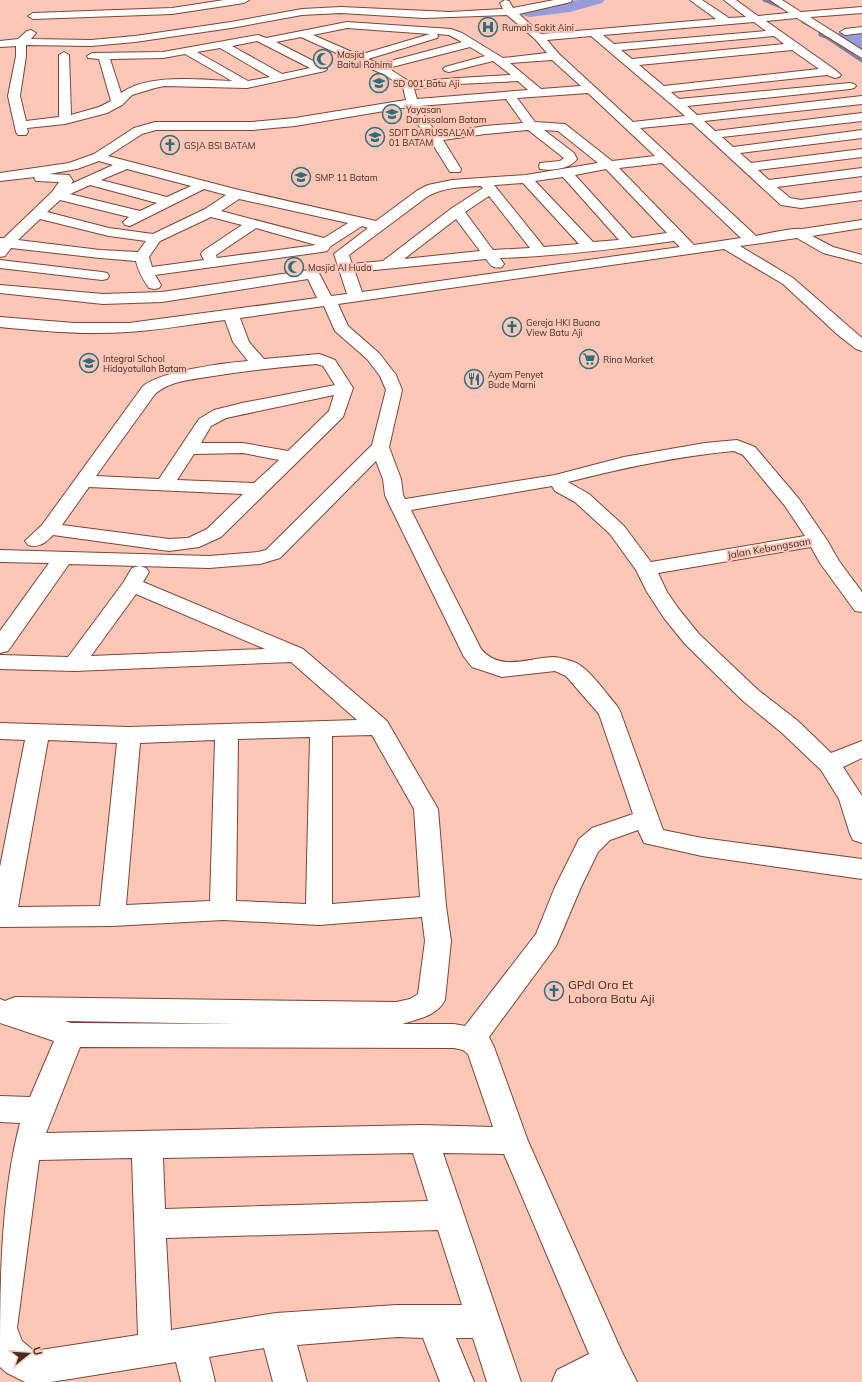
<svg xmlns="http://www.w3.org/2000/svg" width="862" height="1382" font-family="Mulish,sans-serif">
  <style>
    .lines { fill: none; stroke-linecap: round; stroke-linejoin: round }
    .stream { stroke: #7d7ca2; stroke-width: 3 }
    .river { fill: #959ed8; fill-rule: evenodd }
    .minor-casing { stroke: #7d4534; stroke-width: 2 }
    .minor { fill: #fff; fill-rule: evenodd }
    .labels { text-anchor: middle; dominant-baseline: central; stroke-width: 4; stroke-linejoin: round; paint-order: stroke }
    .far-poi-label { font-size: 9px; fill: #452b23; stroke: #fdc7b7; text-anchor: start }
    .street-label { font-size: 10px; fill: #452b23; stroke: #fdc7b7 }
    .near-poi-label { font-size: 12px; fill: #452b23; stroke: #fdc7b7; text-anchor: start }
  </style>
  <rect width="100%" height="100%" fill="#fdc7b7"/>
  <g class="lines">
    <!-- stream -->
    <path class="stream" d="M764 0 788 10
      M803 22 820 31V35L826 37 862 61"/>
    <!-- river -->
    <path class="river" d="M579 0H605L602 3 570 12 529 17 523 15 521 12 523 9 529 7Z
      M862 29V39H860L862 40V53L856 52 837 36 839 33Z"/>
    <defs>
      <path id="minor" d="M224 0H249L244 3 172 14 33 19 28 16 33 13 172 8Z
        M505 0 509 1 513 8 554 0H572L571 2 519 14 541 34 716 19 690 0H702L729 18 746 17 724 0H736L758 16 789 13 770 0H782L801 12 862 7V13L810 17 862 50V58L797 18 766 21 834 69 841 75 839 77 835 78 827 75 671 92 679 99 850 83 854 84 856 86 854 88 850 89 687 106 697 115 862 96V104L704 121 715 131 862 113V121L722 137 733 147 862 130V138L740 153 751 163 862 149V157L758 170 769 180 862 168V176L777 187 790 198 801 200 862 192V200L801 208 781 205 692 123 640 128 756 236C764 234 797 227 802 229L862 220V228L812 236 833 247 862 255V263L823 253 797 238 740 246 793 278 862 338V351L856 349 838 335 783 284 724 249 338 304 348 326 379 353 396 375 402 390 389 447 401 479 403 495 405 499 555 475 624 457 705 443 737 440 755 447 799 499 827 540 839 561 862 592V612L855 611 820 563 811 547 658 573 667 592 678 608 699 634 758 690 798 721 831 753 862 741V758L843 767 862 796V843L853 840 850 834 839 799 821 770 782 733 742 700 685 644 664 618 647 592 636 570 610 534 575 502 555 491 552 486 411 510 481 649C500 672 528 658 553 657 559 657 568 660 574 662 589 668 606 693 617 706L620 711 663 830 702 838 862 859V879L702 856 644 843 638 830 610 840 598 852 581 887 556 946 489 1037 494 1047 528 1141 621 1350 637 1382H552L557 1370 589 1354 504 1154 443 1153 521 1382H487L473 1338H456L474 1382H440L423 1338 397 1337 297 1345 307 1382H273L264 1348 209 1357 215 1382H181L176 1362 51 1382H25L7 1373 0 1367C0 1286 0 1200 20 1123L0 1122V1096L30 1097 54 1041 0 1023V999L5 1001 15 997 396 1002 410 999 418 994 425 941 422 917 319 925 223 920 112 926 0 927V867L25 740 0 739V723L129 727 357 720 291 662 74 671 0 669V655L68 657 123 583 132 568 139 566 146 568 149 572 143 582 303 649 387 721 438 809 446 906 451 941 445 1000C437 1016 418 1019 402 1024H454L465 1026 536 934 555 887 579 839 592 828 633 814 599 714 566 676 555 671 502 677 472 667 464 657 390 506 385 495 383 479 376 461 280 558 260 564 209 568 69 564 8 651 0 653V631L49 563 0 562V550L209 556 258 552 266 550 372 445 386 390 380 376 367 359 335 331 324 306 240 318 249 342 264 359 319 354 325 356 335 360 353 388 343 417 221 537 199 547 169 551 53 535C45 543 40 548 28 545L25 541 42 525 143 386C162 371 222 363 248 361L233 342 225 320C193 324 161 330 128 332 85 335 43 331 0 327V317L74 323H129L317 298 308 279 162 302 103 304 0 293V285L103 294 162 292 309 270 319 273 331 296 347 294 334 254 368 228 362 226 331 246 327 251 322 252 155 275 161 285 159 288 154 289 149 288C143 279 138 271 136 261L100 258 11 248 5 256 0 257V238H4L52 192 59 182 36 181 34 178 35 177 0 181V173L69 163 94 154 134 128 155 122H252L295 118 406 100 403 87 385 75 301 37 276 42 325 67 327 69 325 71 247 88 164 86 155 88 132 95 122 105 107 113 65 124 27 128 28 132 26 135H18L16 132 8 96 16 56V46L0 47V41L18 39 27 31 31 30 36 33 31 39 91 40 135 36 231 22 302 9 341 7 450 12 503 9 500 3ZM341 13 424 18 507 15 535 39 547 53 503 58 462 33 451 29 347 22 266 38 258 35 163 52 92 53 87 56 88 58 99 59 111 101 99 107 71 115 69 55 64 52 59 55V117L26 121 20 96 26 56V45L91 46 135 42 231 28 302 15ZM754 22 766 31 614 44 603 35ZM347 28 430 34 359 55 313 35ZM437 34 449 35 462 42 379 64 368 59 437 38 438 36ZM591 36 685 116 633 122 559 54 547 40ZM774 36 784 44 632 59 621 50ZM257 41 261 43 310 68 282 74 232 46ZM470 47 485 56 445 67 443 69 445 71 449 72 493 61 511 75 458 78 410 82 388 68ZM220 48 270 77 248 81 197 52ZM792 50 819 69 664 86 639 65ZM185 54 232 81C199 80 149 73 121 93L110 59 163 58ZM552 60 581 86 541 89 510 63ZM518 81 528 90 417 99 414 89 458 84ZM588 93 655 156 612 161 565 124 535 122 517 98ZM506 99 523 123 485 126 438 134 427 121 419 106ZM408 107 415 121 430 140 450 172H460L461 169 443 140 485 134 528 130 564 158 560 161 540 163 539 166 540 169C552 171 570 169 577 159L574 153 544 130 558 131 598 163 526 175 452 180 428 185 418 190 376 221 239 190 108 156 142 134 156 130H252L295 126ZM99 161 113 165 71 184 73 181 69 175 49 174 77 169ZM662 163 741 238 694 245 619 168ZM127 169 191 186 167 197 101 180ZM606 169 667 233 632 238 575 175ZM563 177 619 240 593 242 535 181ZM523 183 579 244 544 247 494 185ZM90 185 157 203 140 211 70 194ZM481 186 483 188 452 208 383 261 352 264 349 255 428 196C445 187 462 187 481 186ZM204 189 226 195 205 209 153 234 109 228 47 212 60 200 129 217 123 222 125 225 130 226ZM489 196 530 248 493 250 465 212ZM239 199 348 223 324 238 221 211ZM211 217 242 225 203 251 201 254 204 260 152 267 149 257 160 241ZM40 219 109 236 146 241 138 252 100 250 18 240ZM456 219 480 251 404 259ZM256 228 316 245 217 258 216 255ZM674 241 680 247 362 292 355 272 486 259C491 266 493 269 502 267L504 264 500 258C558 256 616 249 674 241ZM317 364 323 366 335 385 242 403 214 410 199 419 159 479 96 476 155 394C170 381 189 380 207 377 244 371 280 367 317 364ZM334 395 329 411 288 451 243 443H201L211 426 226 418ZM734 451 743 455 785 506 805 536 651 562 624 526 589 494 568 482C623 468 678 456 734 451ZM243 453 279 460 254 483 177 480 194 454ZM89 487 243 494 207 529 188 538 169 539 62 525ZM136 594 265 649 91 656ZM372 735 414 809 420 897 332 904V736ZM310 737 306 904 236 901 238 739ZM48 740 117 743 100 906 18 907ZM215 740 210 901 126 905 140 743ZM65 1021 237 1024 71 1023ZM80 1047 454 1048 463 1050 468 1054 493 1127 423 1125 46 1133ZM413 1153 428 1201 165 1209 163 1158ZM132 1158 138 1335 34 1351 22 1341 17 1328 39 1160ZM438 1230 462 1305H397L276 1313 171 1330 166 1238Z
        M862 27V33L845 35 840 32 845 29Z
        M0 260 102 272 107 273 109 276 107 279 102 280 0 268Z"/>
    </defs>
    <!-- minor casing -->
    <use href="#minor" class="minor-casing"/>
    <!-- minor -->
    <use href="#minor" class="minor"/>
  </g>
  <!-- icons -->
  <defs>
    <symbol id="hospital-ring" viewBox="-11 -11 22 22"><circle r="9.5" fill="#fdc7b7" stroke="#2b6e7f" stroke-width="1.5"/><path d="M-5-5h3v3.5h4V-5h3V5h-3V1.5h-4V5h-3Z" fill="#2b6e7f"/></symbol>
    <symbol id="mosque-ring" viewBox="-11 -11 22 22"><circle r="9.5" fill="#fdc7b7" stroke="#2b6e7f" stroke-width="1.5"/><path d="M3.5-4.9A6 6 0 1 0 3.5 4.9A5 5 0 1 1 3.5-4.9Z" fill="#2b6e7f"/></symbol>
    <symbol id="school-ring" viewBox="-11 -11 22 22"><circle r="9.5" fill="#fdc7b7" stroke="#2b6e7f" stroke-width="1.5"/><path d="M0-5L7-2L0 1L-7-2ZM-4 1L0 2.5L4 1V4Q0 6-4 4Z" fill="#2b6e7f"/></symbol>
    <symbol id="church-ring" viewBox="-11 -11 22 22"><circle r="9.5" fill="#fdc7b7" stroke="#2b6e7f" stroke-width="1.5"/><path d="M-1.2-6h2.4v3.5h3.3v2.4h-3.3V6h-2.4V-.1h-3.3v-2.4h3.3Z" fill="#2b6e7f"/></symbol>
    <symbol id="supermarket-ring" viewBox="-11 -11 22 22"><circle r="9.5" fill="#fdc7b7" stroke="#2b6e7f" stroke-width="1.5"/><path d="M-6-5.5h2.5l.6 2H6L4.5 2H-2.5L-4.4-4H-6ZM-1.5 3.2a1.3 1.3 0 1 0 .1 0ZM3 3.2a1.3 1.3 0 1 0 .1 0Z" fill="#2b6e7f"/></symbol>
    <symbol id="restaurant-ring" viewBox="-11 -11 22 22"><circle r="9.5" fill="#fdc7b7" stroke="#2b6e7f" stroke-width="1.5"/><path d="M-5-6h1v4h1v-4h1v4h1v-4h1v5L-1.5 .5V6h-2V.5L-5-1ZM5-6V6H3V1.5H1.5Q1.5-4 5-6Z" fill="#2b6e7f"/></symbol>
  </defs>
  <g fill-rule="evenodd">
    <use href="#hospital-ring" x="477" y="16" width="22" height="22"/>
    <use href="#mosque-ring" x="312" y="48" width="22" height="22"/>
    <use href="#school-ring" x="368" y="72" width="22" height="22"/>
    <use href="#school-ring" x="381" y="103" width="22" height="22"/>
    <use href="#school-ring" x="364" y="126" width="22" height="22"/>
    <use href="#church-ring" x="159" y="134" width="22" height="22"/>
    <use href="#school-ring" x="290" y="166" width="22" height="22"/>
    <use href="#mosque-ring" x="283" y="256" width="22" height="22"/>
    <use href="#church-ring" x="501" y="316" width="22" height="22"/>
    <use href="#supermarket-ring" x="578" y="348" width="22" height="22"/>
    <use href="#school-ring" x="78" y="352" width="22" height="22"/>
    <use href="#restaurant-ring" x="463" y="368" width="22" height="22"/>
    <use href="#church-ring" x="543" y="980" width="22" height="22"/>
  </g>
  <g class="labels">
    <!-- far-poi labels -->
    <g class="far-poi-label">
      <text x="502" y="27">Rumah Sakit Aini</text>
      <text x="337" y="54">Masjid<tspan x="337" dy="10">Baitul Rohimi</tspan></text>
      <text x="393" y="83">SD 001 Batu Aji</text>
      <text x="406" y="109">Yayasan<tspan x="406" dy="10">Darussalam Batam</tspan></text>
      <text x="389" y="132">SDIT DARUSSALAM<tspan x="389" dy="10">01 BATAM</tspan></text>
      <text x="184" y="145">GSJA BSI BATAM</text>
      <text x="315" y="177">SMP 11 Batam</text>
      <text x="308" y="267">Masjid Al Huda</text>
      <text x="526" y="322">Gereja HKI Buana<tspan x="526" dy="10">View Batu Aji</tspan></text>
      <text x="103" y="358">Integral School<tspan x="103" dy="10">Hidayatullah Batam</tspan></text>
      <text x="603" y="359">Rina Market</text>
      <text x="488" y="374">Ayam Penyet<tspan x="488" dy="10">Bude Marni</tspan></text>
    </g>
    <!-- street labels -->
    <g class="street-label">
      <text transform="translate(769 548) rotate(-10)">Jalan Kebangsaan</text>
    </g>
    <!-- near-poi labels -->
    <g class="near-poi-label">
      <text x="568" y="984">GPdI Ora Et<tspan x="568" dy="14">Labora Batu Aji</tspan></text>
    </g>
  </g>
  <!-- north arrow -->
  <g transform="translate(28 1354) rotate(73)" stroke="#fdc7b7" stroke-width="3" paint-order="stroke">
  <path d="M0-3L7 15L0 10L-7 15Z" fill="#452b23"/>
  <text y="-6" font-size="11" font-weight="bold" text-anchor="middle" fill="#452b23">U</text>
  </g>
</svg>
